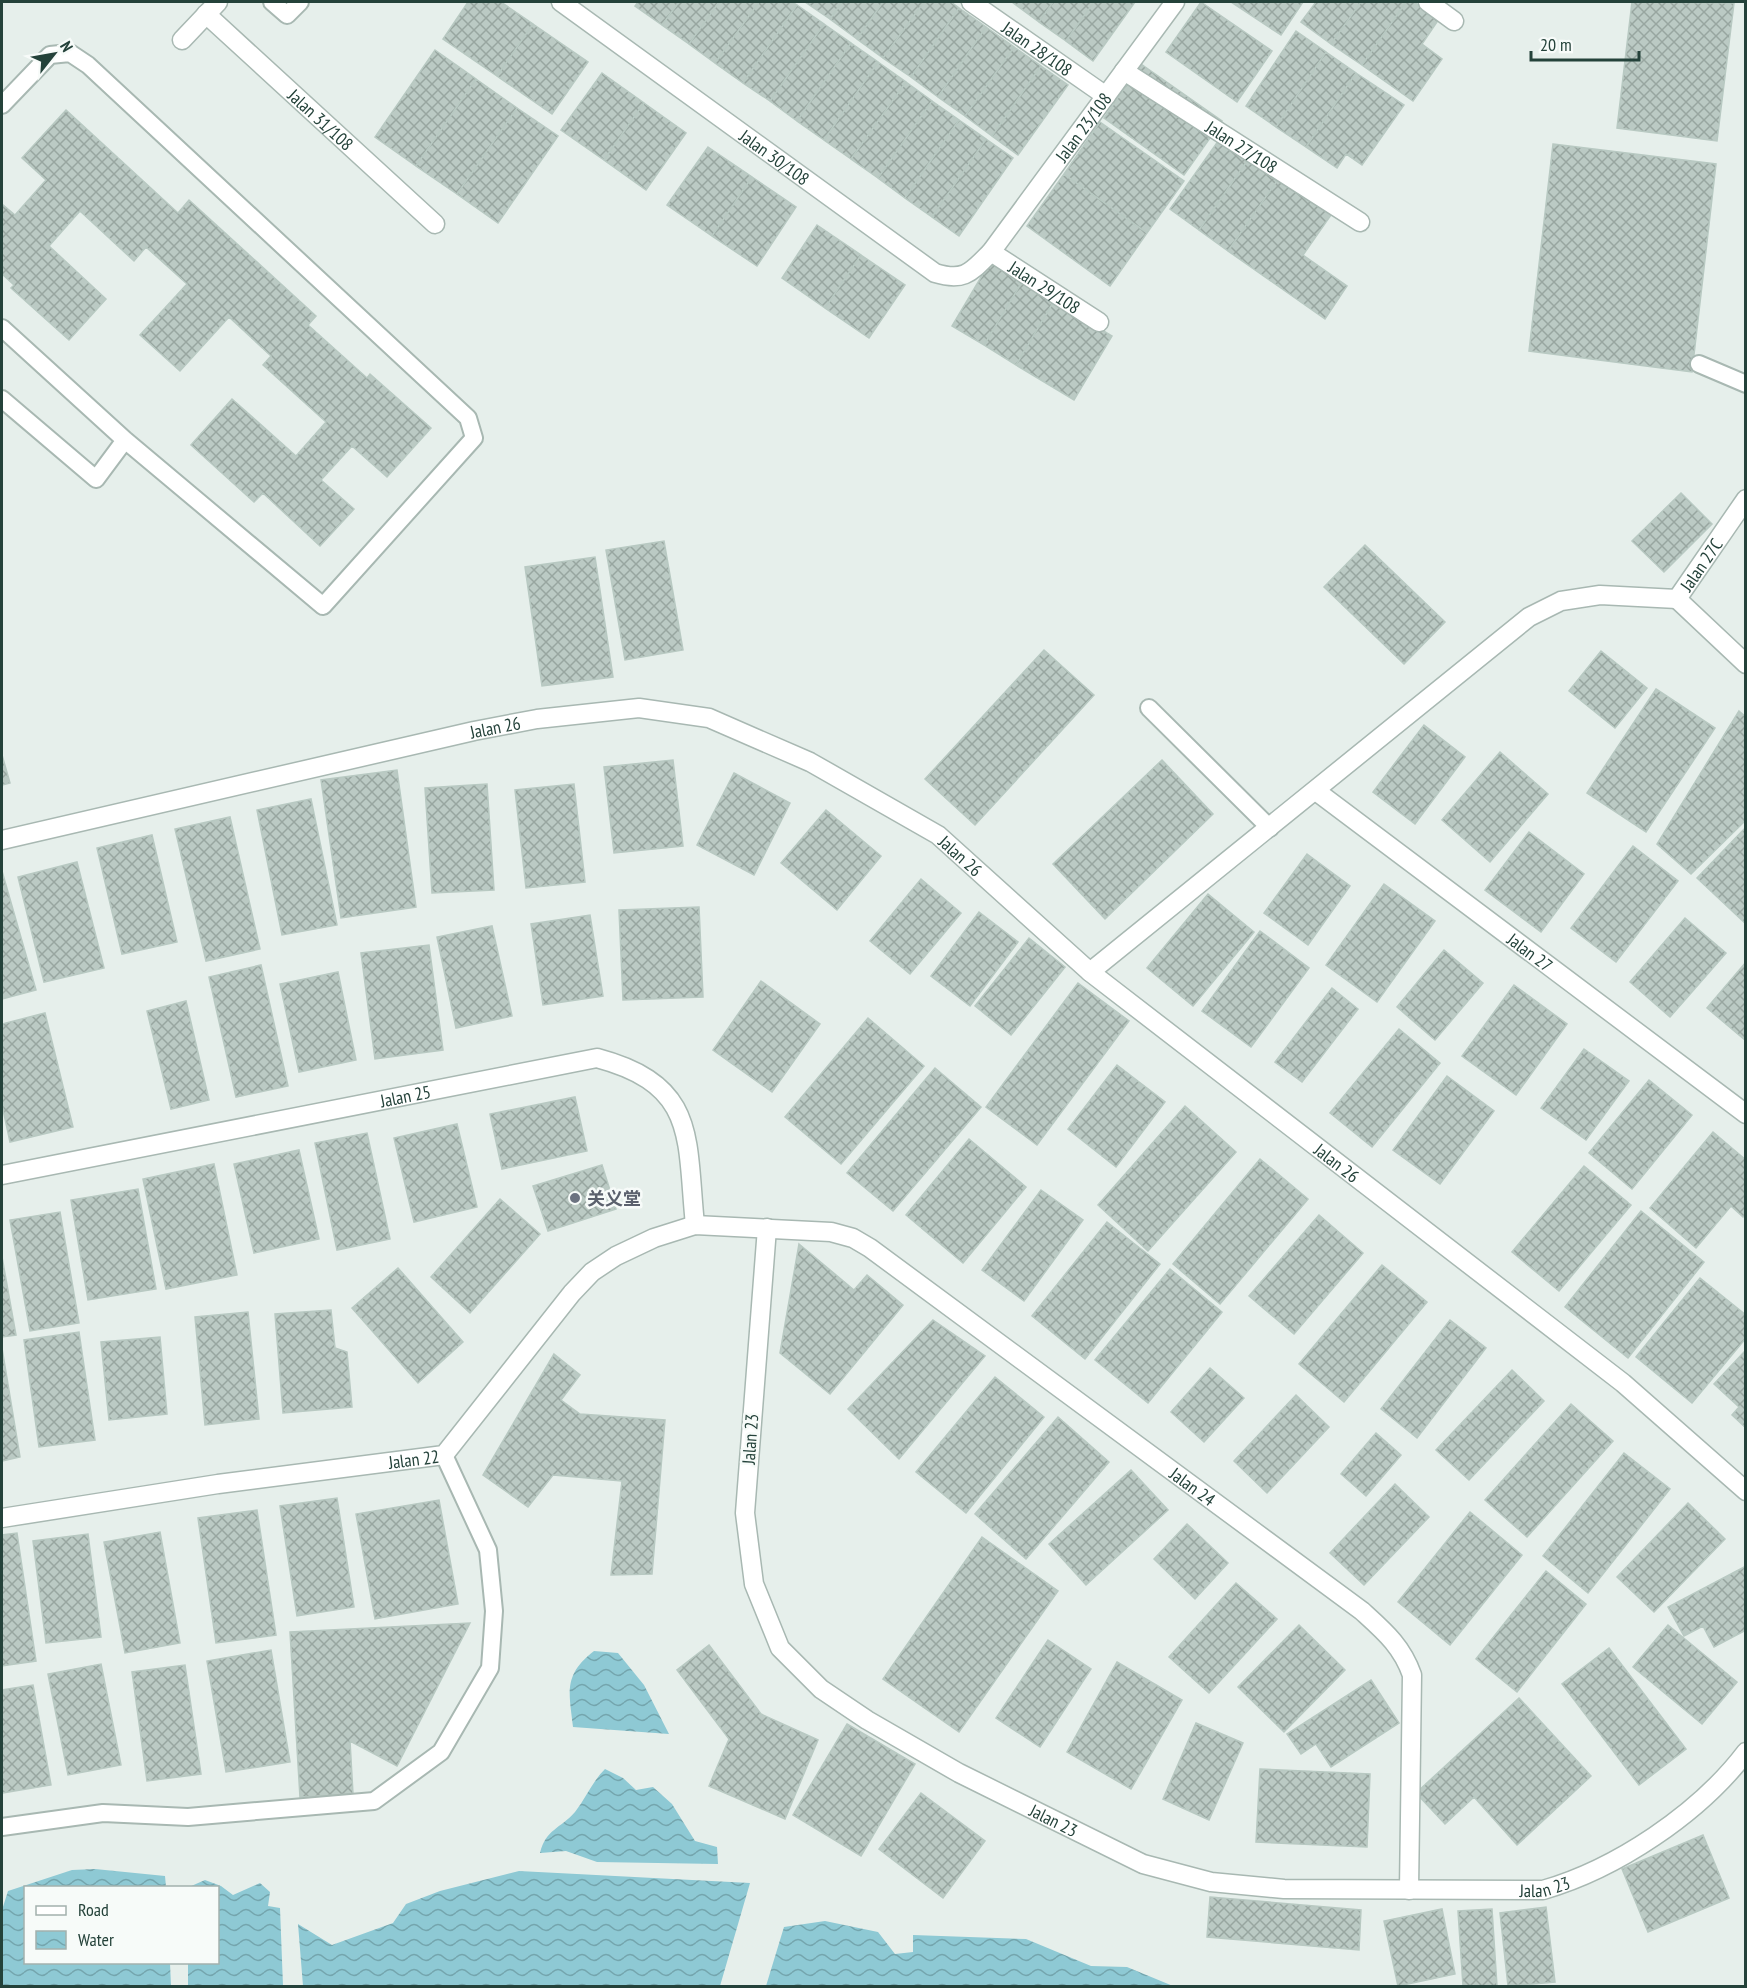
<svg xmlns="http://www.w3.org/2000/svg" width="1747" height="1988" font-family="'PT Sans Narrow','Noto Sans SC',sans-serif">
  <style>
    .water { fill: url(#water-waves) }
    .building { fill: url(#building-cross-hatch); stroke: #b8c9c2; stroke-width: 1.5 }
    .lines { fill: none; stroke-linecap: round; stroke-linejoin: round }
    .lane-casing { stroke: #a8b8b2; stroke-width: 20 }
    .street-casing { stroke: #a8b8b2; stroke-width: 21 }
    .lane { stroke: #fff; stroke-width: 16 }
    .street { stroke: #fff; stroke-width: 18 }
    .worship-dot { fill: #6b7280; stroke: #f7fbf9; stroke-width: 2 }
    .labels { text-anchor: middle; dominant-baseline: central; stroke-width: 5; stroke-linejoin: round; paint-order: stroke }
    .street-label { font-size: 18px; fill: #24423a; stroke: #f7fbf9 }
    .worship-label { font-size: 18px; font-weight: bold; fill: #5b616d; stroke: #f7fbf9; text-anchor: start }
  </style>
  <defs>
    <pattern id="water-waves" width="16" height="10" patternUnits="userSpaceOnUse" patternTransform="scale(1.5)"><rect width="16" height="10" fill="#8ec9d4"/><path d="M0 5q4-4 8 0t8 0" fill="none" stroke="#74a5ad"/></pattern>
    <pattern id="building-cross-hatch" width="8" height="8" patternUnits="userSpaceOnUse" patternTransform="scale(1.5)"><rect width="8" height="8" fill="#bbcac4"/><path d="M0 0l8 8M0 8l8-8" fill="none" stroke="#98a6a0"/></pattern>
  </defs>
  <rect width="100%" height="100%" fill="#e6efeb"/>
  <!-- water -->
  <path class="water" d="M594 1651 618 1653 644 1685 669 1734 573 1727C569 1692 563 1675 594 1651Z
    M605 1769 623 1778 636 1790 653 1787 672 1804 695 1841 717 1847 718 1864 597 1862 566 1851 540 1853C546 1829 560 1829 575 1812 586 1798 592 1782 605 1769Z
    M95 1869 165 1876 166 1887 26 1888V1962L170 1963 171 1986H2V1910L8 1891 72 1870Z
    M519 1871 750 1883 720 1986H303L298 1924 332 1945 393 1923 406 1904 440 1891Z
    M205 1880 221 1886 233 1895 260 1883 270 1892 268 1906 280 1908 283 1986H188V1963L218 1962V1888L189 1887Z
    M825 1921 878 1932 895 1954 913 1952V1935L1026 1939 1091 1966 1127 1967 1173 1986H766L784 1927Z"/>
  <!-- building -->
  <path class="building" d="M468 2H501L533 24 497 76 443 39Z
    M638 2H679L662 25 635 6Z
    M679 2H719L689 44 662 25Z
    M719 2H759L715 63 689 44Z
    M759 2H792L797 5 743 83 715 63Z
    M805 2H842L830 19Z
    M842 2H883L857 39 830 19Z
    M883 2H924L883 58 857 39Z
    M924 2H951L959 8 911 77 883 58Z
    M1012 2H1053L1039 22Z
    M1053 2H1094L1066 41 1039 22Z
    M1094 2H1135L1093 61 1066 41Z
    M1201 2 1272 51 1237 102 1166 52Z
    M1231 2H1303L1281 35Z
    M1316 2H1361L1331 44 1301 22Z
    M1361 2H1406L1362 65 1331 44Z
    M1406 2H1414L1439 19 1422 44 1442 59 1413 101 1362 65Z
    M1632 2 1734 3 1717 141 1617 128Z
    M797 5 824 24 770 101 743 83Z
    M959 8 986 27 938 97 911 77Z
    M533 24 588 62 552 114 497 76Z
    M824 24 851 43 797 121 770 101Z
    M986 27 1014 47 965 116 938 97Z
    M1296 31 1326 52 1276 127 1246 106Z
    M851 43 878 62 824 140 797 121Z
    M1014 47 1041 66 992 136 965 116Z
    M435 50 476 79 416 166 375 137Z
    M1326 52 1356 73 1306 147 1276 127Z
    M878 62 906 82 851 159 824 140Z
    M1141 64 1222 121 1184 175 1104 118Z
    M1041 66 1068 85 1018 155 992 136Z
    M602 73 644 103 604 160 561 130Z
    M1356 73 1404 105 1362 165 1346 154 1337 168 1306 147Z
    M476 79 517 108 457 194 416 166Z
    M906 82 932 101 878 178 851 159Z
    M932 101 959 120 905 198 878 178Z
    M644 103 686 133 646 190 604 160Z
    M517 108 558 136 498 223 457 194Z
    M66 110 178 213 189 200 316 316 308 325 367 378 370 374 431 428 387 477 352 446 321 480 354 509 320 546 263 493 254 502 191 445 232 399 296 456 326 422 263 365 271 356 229 317 180 371 140 335 187 284 146 247 134 261 80 211 49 246 106 299 69 340 11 288 14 285 2 274V204L15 215 46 180 22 158Z
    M959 120 986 139 932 217 905 198Z
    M1100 122 1184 181 1147 233 1064 174Z
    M1221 137 1250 157 1199 230 1170 209Z
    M986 139 1013 158 959 236 932 217Z
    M1553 144 1716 164 1692 372 1529 351Z
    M708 147 752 177 712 236 667 205Z
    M1250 157 1279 178 1228 251 1199 230Z
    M1064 174 1147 233 1110 286 1027 226Z
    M752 177 796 207 757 266 712 236Z
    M1279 178 1331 215 1303 255 1347 286 1325 319 1228 251Z
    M817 225 861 255 825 308 782 278Z
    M861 255 905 285 869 338 825 308Z
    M990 262 1022 282 984 345 952 326Z
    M1022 282 1054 301 1016 365 984 345Z
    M1054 301 1112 336 1074 400 1016 365Z
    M1681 493 1712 524 1664 572 1632 541Z
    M664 541 683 650 625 660 606 550Z
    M1365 545 1445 622 1404 664 1324 587Z
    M595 557 613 677 542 686 525 567Z
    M1044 650 1094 695 975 825 925 779Z
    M1601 651 1647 688 1615 728 1569 691Z
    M1656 689 1715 728 1646 832 1587 793Z
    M1739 711 1746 717V820L1691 874 1657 844Z
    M1424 725 1465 757 1415 824 1373 792Z
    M1500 752 1548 794 1490 862 1442 820Z
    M2 755 10 783 2 785Z
    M673 760 683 846 614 853 604 767Z
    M1162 760 1213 814 1105 919 1053 864Z
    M397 770 416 907 341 918 321 780Z
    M734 773 790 803 754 875 697 845Z
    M487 784 494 890 432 893 425 788Z
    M574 784 585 882 526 888 515 790Z
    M311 799 337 925 282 935 257 810Z
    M826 810 881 856 837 910 781 863Z
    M230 817 260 949 206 961 175 829Z
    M1746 827V924L1697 878Z
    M1529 832 1584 874 1541 932 1485 890Z
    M152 835 177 942 122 954 97 848Z
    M1633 846 1678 881 1616 962 1571 928Z
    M1307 854 1350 886 1308 945 1264 913Z
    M77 862 104 968 44 982 18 877Z
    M2 871 36 990 2 999Z
    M921 879 961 913 910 974 870 941Z
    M1384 884 1435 921 1377 1002 1326 965Z
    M1208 894 1254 932 1193 1006 1147 968Z
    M699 907 703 997 623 1000 619 910Z
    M979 912 1018 942 970 1006 931 976Z
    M590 915 603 996 543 1005 531 924Z
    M1685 918 1726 953 1670 1017 1630 982Z
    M492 926 512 1016 456 1028 437 937Z
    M1260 931 1309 968 1251 1047 1202 1011Z
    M1029 938 1065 967 1011 1035 975 1006Z
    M429 945 443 1050 375 1059 361 953Z
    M1444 950 1483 983 1435 1040 1397 1007Z
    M1746 962V1041L1707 1008Z
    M261 965 288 1086 236 1097 209 977Z
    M338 972 356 1060 299 1072 280 984Z
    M761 981 820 1024 772 1092 713 1050Z
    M1078 983 1129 1021 1037 1145 986 1107Z
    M1514 985 1567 1024 1516 1095 1462 1056Z
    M1332 988 1358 1009 1302 1082 1275 1062Z
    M186 1001 209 1100 171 1109 147 1011Z
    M45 1013 73 1127 10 1142 2 1105V1024Z
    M868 1018 924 1066 841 1164 785 1117Z
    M1399 1029 1440 1063 1372 1147 1330 1113Z
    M1584 1049 1629 1081 1586 1140 1541 1108Z
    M1117 1065 1165 1102 1116 1167 1068 1129Z
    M935 1068 981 1107 893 1211 847 1173Z
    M1447 1076 1494 1111 1440 1184 1393 1150Z
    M1649 1080 1692 1115 1632 1189 1589 1153Z
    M575 1097 587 1151 502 1169 490 1114Z
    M1185 1106 1236 1152 1148 1251 1098 1205Z
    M457 1124 477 1207 414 1222 394 1138Z
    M1713 1132 1746 1160V1214L1743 1217 1731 1206 1696 1248 1650 1208Z
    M367 1133 390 1239 337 1250 315 1143Z
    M969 1139 1026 1187 963 1263 906 1215Z
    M299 1150 319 1239 254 1253 234 1164Z
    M1260 1159 1308 1199 1220 1304 1173 1264Z
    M214 1164 237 1275 166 1289 143 1179Z
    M602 1165 616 1209 548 1231 533 1186Z
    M1584 1166 1631 1205 1559 1291 1512 1252Z
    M138 1189 156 1289 88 1300 71 1200Z
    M1041 1190 1083 1220 1024 1301 982 1270Z
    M500 1199 540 1234 470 1313 431 1277Z
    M1641 1211 1704 1262 1628 1358 1565 1307Z
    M60 1212 79 1323 30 1331 10 1220Z
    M1319 1215 1363 1253 1294 1334 1249 1296Z
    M1107 1222 1160 1264 1085 1359 1032 1316Z
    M799 1244 854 1290 867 1275 903 1305 830 1394 780 1353Z
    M2 1257 16 1335 2 1337Z
    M1382 1265 1427 1302 1344 1402 1299 1364Z
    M398 1268 463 1342 418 1383 352 1308Z
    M1170 1269 1222 1312 1148 1403 1095 1360Z
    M1700 1278 1746 1315V1338L1692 1403 1636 1357Z
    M331 1310 335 1348 347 1352 352 1407 283 1413 275 1314Z
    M248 1312 259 1419 205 1425 195 1317Z
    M933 1320 985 1356 899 1459 848 1409Z
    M1450 1320 1486 1348 1417 1438 1381 1409Z
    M79 1332 95 1440 39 1447 24 1340Z
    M160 1337 167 1414 109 1420 101 1342Z
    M2 1348 20 1457 2 1461Z
    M1746 1350V1428L1732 1415 1739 1407 1714 1384Z
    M554 1354 580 1375 561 1400 580 1414 665 1420 652 1574 611 1575 622 1481 553 1475 528 1507 483 1475Z
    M1210 1368 1244 1398 1204 1442 1171 1412Z
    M1512 1370 1544 1401 1469 1480 1436 1450Z
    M995 1377 1044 1417 966 1513 916 1472Z
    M1296 1395 1329 1427 1267 1493 1234 1461Z
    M1571 1404 1613 1441 1527 1537 1485 1500Z
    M1058 1417 1109 1462 1026 1559 975 1514Z
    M1376 1433 1401 1455 1366 1496 1341 1474Z
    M1624 1453 1670 1489 1588 1593 1543 1556Z
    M1131 1470 1168 1510 1086 1585 1049 1544Z
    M1395 1484 1429 1517 1364 1585 1330 1553Z
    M337 1498 354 1607 297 1616 280 1506Z
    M439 1500 458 1604 375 1619 356 1514Z
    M1688 1503 1725 1539 1654 1612 1617 1577Z
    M257 1510 276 1635 216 1643 198 1518Z
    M1470 1512 1522 1555 1450 1645 1398 1602Z
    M1187 1524 1228 1563 1195 1599 1154 1559Z
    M160 1532 180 1643 125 1653 104 1542Z
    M17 1533 36 1661 2 1666V1535Z
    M88 1534 101 1637 46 1643 33 1541Z
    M982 1537 1058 1591 959 1732 883 1679Z
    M1746 1566V1630L1714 1647 1703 1626 1684 1636 1668 1607Z
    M1546 1571 1586 1604 1517 1692 1476 1659Z
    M1236 1583 1277 1619 1209 1693 1169 1657Z
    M470 1623 397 1766 350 1741 353 1794 300 1797 290 1632Z
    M1299 1625 1345 1670 1284 1732 1238 1687Z
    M1668 1625 1737 1682 1702 1724 1633 1667Z
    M1048 1640 1091 1669 1040 1747 996 1718Z
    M709 1645 761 1714 818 1740 785 1819 709 1786 729 1739 677 1670Z
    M1609 1648 1686 1749 1639 1785 1562 1684Z
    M271 1650 290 1762 226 1772 207 1661Z
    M1117 1662 1182 1700 1131 1789 1067 1752Z
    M101 1664 121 1765 68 1775 48 1674Z
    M185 1665 201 1774 147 1781 132 1672Z
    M1371 1680 1399 1723 1331 1767 1316 1744 1301 1754 1287 1734Z
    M33 1685 51 1785 2 1793V1690Z
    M1519 1698 1591 1776 1517 1845 1474 1797 1445 1824 1416 1793Z
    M1196 1723 1243 1743 1209 1820 1163 1799Z
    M847 1724 915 1764 861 1856 793 1815Z
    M1260 1769 1370 1774 1367 1847 1256 1842Z
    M921 1793 985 1841 943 1898 879 1849Z
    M1703 1835 1729 1898 1648 1932 1622 1869Z
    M1210 1897 1361 1910 1359 1950 1207 1937Z
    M1546 1907 1555 1982 1508 1986 1500 1913Z
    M1442 1909 1455 1974 1398 1986 1384 1921Z
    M1492 1909 1497 1986H1463L1458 1911Z"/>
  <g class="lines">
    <defs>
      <path id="lane" d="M272 2 287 15 300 2
        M2 105 50 55 70 53 88 65 468 418 474 438 323 606 125 440 2 328
        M1699 364 1746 384
        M2 399 96 479 125 440
        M1149 708 1270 828
        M2 1827 103 1813 188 1817 374 1801 441 1752 490 1668 494 1611 488 1550 444 1455"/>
      <g id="street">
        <path id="s1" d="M561 2 935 273C965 282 971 272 991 252L1175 2"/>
        <path id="s2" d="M971 2 1106 96"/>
        <path d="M1428 2 1454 21"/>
        <path id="s3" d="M206 14 435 224"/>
        <path d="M182 40 218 2"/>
        <path id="s4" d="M1124 71 1360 222"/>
        <path id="s5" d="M991 252 1099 322"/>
        <path id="s6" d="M1677 599 1746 499"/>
        <path d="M1677 599 1746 664"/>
        <path id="s7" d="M1316 791 1746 1114"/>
        <path id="s8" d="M2 840 474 731 537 719 639 708 709 718 810 762 938 835 1090 972 1623 1383 1746 1491"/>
        <path d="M1090 972 1529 617 1561 601 1600 595 1677 599"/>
        <path id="s9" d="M2 1175 597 1058C698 1085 686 1138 695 1225"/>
        <path id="s10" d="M767 1228 745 1513 754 1584 780 1648 821 1689 867 1720 959 1773 1143 1864 1211 1882 1284 1889 1543 1890C1616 1869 1699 1814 1746 1752"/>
        <path id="s11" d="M2 1518 218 1484 444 1455 572 1293 592 1272 616 1256 654 1238 695 1225 831 1232 853 1238 870 1248 1362 1611C1384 1631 1402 1646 1412 1675L1409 1890"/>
      </g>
    </defs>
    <!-- lane casing -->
    <use href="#lane" class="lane-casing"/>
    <!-- street casing -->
    <use href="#street" class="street-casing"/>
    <!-- lane -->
    <use href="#lane" class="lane"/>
    <!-- street -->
    <use href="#street" class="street"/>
  </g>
  <!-- markers -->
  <circle class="worship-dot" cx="575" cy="1198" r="6"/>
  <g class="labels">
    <!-- street labels -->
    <g class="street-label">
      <text stroke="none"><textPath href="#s2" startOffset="81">Jalan 28/108</textPath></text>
      <text stroke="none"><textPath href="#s3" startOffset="156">Jalan 31/108</textPath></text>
      <text stroke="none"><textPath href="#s1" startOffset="682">Jalan 23/108</textPath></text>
      <text stroke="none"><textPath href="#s4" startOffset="140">Jalan 27/108</textPath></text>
      <text stroke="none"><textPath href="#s1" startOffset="264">Jalan 30/108</textPath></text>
      <text stroke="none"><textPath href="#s5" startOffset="64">Jalan 29/108</textPath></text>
      <text stroke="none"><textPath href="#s6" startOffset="42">Jalan 27C</textPath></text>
      <text stroke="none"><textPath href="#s8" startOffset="506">Jalan 26</textPath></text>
      <text stroke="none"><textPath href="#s8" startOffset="1010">Jalan 26</textPath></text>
      <text stroke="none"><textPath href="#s7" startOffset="268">Jalan 27</textPath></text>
      <text stroke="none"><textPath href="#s9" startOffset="411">Jalan 25</textPath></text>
      <text stroke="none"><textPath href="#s8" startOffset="1496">Jalan 26</textPath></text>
      <text transform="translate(750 1439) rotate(-86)">Jalan 23</text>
      <text stroke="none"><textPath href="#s11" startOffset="416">Jalan 22</textPath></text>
      <text stroke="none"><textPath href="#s11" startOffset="1376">Jalan 24</textPath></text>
      <text stroke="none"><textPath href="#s10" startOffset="752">Jalan 23</textPath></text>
      <text stroke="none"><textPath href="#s10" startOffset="1256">Jalan 23</textPath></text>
    </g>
    <!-- worship labels -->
    <g class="worship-label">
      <text x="587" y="1198">关义堂</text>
    </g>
  </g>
  <!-- border -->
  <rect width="1747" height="1988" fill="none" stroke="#24423a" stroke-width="6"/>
  <!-- legend -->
  <rect x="24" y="1886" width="195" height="78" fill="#f7fbf9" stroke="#a3b1ad" stroke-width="1.5"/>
  <rect x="36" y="1906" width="30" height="9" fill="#ffffff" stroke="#a3b1ad" stroke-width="1.5"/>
  <text x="78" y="1916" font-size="18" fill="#24423a">Road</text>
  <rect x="36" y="1931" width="30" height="18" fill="url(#water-waves)" stroke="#a3b1ad" stroke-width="1.5"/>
  <text x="78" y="1946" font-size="18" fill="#24423a">Water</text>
  <!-- north arrow -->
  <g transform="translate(54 54) rotate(59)" stroke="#f7fbf9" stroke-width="4.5" paint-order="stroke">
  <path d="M0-4.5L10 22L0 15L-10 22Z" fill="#24423a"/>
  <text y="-9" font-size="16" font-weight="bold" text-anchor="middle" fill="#24423a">N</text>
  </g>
  <!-- scale -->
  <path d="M1531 51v9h108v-9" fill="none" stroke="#24423a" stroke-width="3"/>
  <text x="1540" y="51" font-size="18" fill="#24423a" stroke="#f7fbf9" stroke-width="4.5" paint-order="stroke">20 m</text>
</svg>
